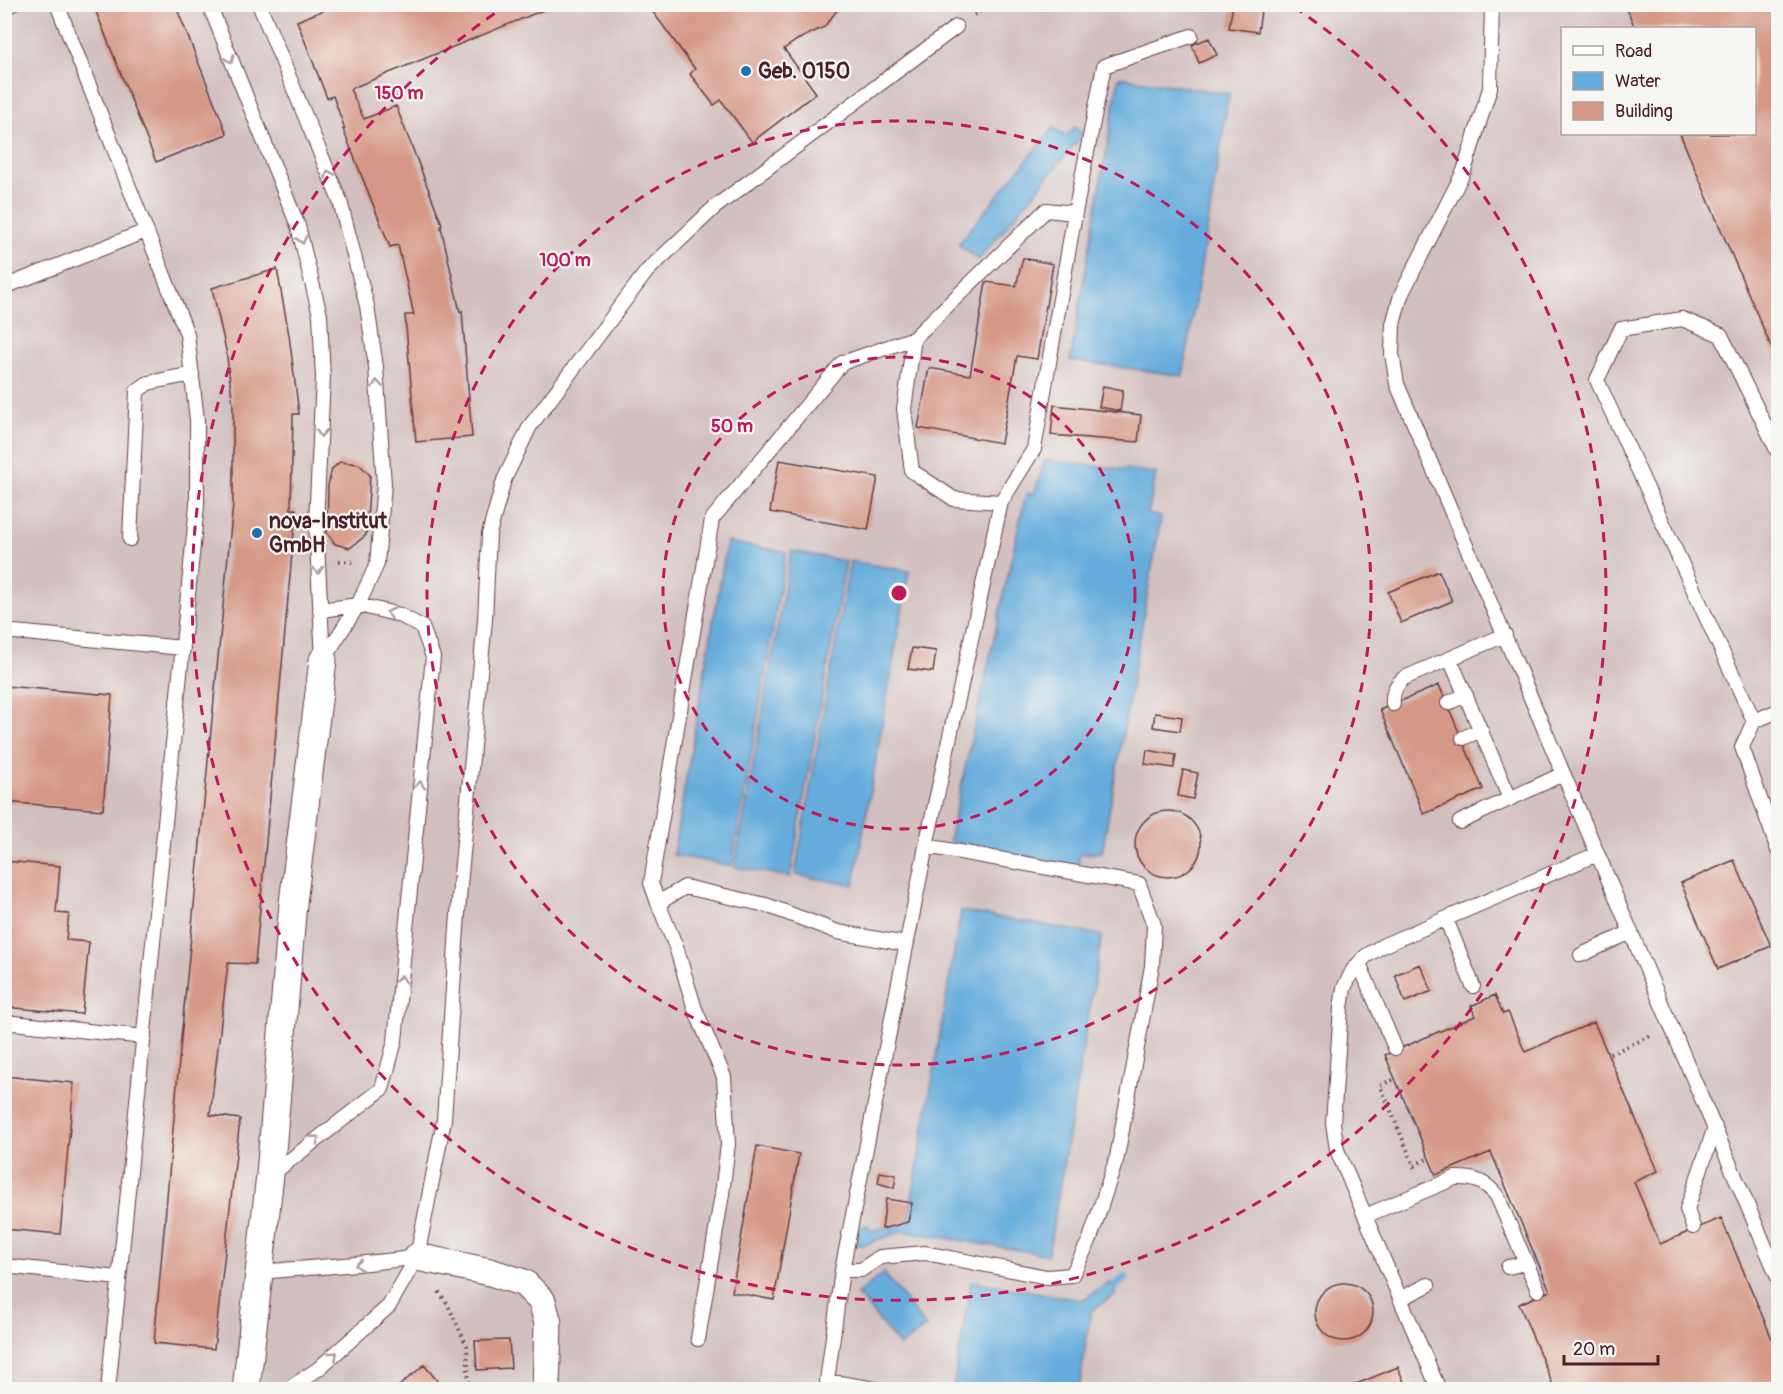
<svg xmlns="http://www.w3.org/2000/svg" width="1783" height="1394" font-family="Pangolin,sans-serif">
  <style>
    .industrial { fill: #d2bfc0; fill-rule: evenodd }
    .water { fill: #65acdc; stroke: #586684; stroke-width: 1.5 }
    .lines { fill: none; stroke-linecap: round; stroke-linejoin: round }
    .stream { stroke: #65acdc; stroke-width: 9 }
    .building { fill: #d69886 }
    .service-casing { stroke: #633c41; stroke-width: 16 }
    .minor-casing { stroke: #633c41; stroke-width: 29 }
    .path { stroke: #633c41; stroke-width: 4; stroke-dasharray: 1.5 4.5; stroke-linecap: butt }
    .service { stroke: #fff; stroke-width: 14 }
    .minor { stroke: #fff; stroke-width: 27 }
    .oneway { stroke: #ae9aa0 }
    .ring { fill: none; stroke: #c2185b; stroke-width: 3; stroke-dasharray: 10 8 }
    .poi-dot { fill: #1f6fb2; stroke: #f6f6f2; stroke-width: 2 }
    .labels { text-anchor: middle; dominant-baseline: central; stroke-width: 4.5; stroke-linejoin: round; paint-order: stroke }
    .poi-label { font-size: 21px; font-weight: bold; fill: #4a1f2b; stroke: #f6f6f2; text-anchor: start }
    .centre { fill: #c2185b; stroke: #f6f6f2; stroke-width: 3 }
    .ring-label { font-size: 18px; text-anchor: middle; font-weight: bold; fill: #c2185b; stroke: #f6f6f2; stroke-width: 4.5; stroke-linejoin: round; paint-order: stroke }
  </style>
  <rect width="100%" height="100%" fill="#f6f6f2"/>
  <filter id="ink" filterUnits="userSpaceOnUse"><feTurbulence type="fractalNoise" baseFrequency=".0167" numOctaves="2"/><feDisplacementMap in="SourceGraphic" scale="12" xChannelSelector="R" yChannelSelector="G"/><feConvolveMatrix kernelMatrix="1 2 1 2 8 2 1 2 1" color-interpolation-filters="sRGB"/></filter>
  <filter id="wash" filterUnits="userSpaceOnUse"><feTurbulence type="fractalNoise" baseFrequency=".008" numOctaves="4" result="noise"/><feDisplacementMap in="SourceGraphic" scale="24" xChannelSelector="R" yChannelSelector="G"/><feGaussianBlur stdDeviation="1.35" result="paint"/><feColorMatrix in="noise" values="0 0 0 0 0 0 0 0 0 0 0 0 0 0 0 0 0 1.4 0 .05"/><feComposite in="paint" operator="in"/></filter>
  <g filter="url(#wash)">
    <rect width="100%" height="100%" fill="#eedfc0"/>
    <!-- industrial -->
    <path class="industrial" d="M5 5H1778V1389L5 1390ZM1562 28H1754V134H1562Z"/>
    <!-- water -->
    <path class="water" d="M1119 77 1229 94 1183 376 1070 360Z
      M1054 127 1066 136 1075 127 1083 134 979 260 958 244Z
      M1045 460 1156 473 1148 514 1161 517 1102 852 1080 854 1078 868 949 841 1026 493 1034 494Z
      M727 542 786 552 732 866 673 855Z
      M791 551 846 561 790 877 735 867Z
      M850 561 909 571 854 885 795 875Z
      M961 911 1102 935 1048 1255 903 1231 864 1245H855L858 1228 868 1225 870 1231 908 1222Z
      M884 1273 926 1327 900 1346 857 1294Z
      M971 1281 1082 1300 1108 1283 1116 1285 1115 1295 1091 1311 1079 1389H953Z"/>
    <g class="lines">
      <!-- stream -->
      <path class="stream" d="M1116 1285 1125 1277"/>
    </g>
    <g id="blocks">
      <!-- building -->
      <path class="building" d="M93 4H175L227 134 156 162Z
        M339 4H558L350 89 364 119 396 106 442 224 441 227 460 312 462 311 472 437 416 442 405 315H414L398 245 390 247 343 129H345L333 96 327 98 297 21Z
        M647 4H842L824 27 797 40 784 49 816 93 752 142 721 100 714 105 690 74 695 69Z
        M1233 4H1262L1258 32 1229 28Z
        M1625 4H1778V363L1680 134H1754V28H1635Z
        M1209 38 1217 55 1199 63 1192 45Z
        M1023 258 1053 264 1037 359 1017 356 1001 443 918 428 929 368 970 375 986 282 1016 286Z
        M277 269 289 335 299 414H293L291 509H296L255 964 228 963 210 1115 240 1119 214 1349 154 1343 181 1039 233 504V405L226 350 212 288Z
        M1103 386 1123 390 1120 411 1099 407Z
        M1054 405 1141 415 1138 442 1051 435Z
        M779 460 878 477 868 530 770 512Z
        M340 462 359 464 370 475 366 535 350 548 335 544 327 533 328 485 332 469Z
        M1439 571 1452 601 1401 623 1388 592Z
        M912 648 936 651 933 672 908 669Z
        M1439 685 1483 789 1424 814 1380 710Z
        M4 686 112 695 103 810 4 802Z
        M1155 713 1182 717 1180 731 1153 727Z
        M1147 750 1176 755 1174 768 1145 764Z
        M1183 770 1198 773 1193 799 1178 796Z
        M1135 844a33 33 0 1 1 66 0a33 33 0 1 1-66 0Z
        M1734 860 1771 946 1718 969 1681 883Z
        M4 861 60 866 56 913 69 914 66 940 89 942 82 1014 4 1007Z
        M1420 964 1432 991 1405 1002 1395 975Z
        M1495 995 1503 1014 1508 1012 1525 1052 1594 1022 1658 1171 1634 1182 1660 1244 1721 1218 1778 1353V1390H1555L1519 1304 1550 1291 1491 1152 1436 1175 1385 1055 1475 1016 1471 1006Z
        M4 1076 74 1083 60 1234 4 1229Z
        M757 1146 799 1154 774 1300 732 1292Z
        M880 1172 896 1175 894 1188 878 1183Z
        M886 1199 912 1203 908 1222 882 1229Z
        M1315 1312a29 29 0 1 1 58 0a29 29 0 1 1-58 0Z
        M509 1340 511 1368 477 1370 475 1341Z
        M424 1365 440 1384 434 1390H394Z
        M1398 1367 1407 1390H1344V1389Z"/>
    </g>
  </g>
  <g filter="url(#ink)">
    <use href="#blocks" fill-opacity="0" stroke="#633c41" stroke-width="1.5"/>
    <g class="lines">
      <defs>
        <path id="service" d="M57 4 187 334 197 420V505L108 1390
          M209 4 298 226 320 315 323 378 316 523 323 660
          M259 4 340 201 367 306 376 367 384 484 377 564 358 605 323 660
          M1492 4 1490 88 1464 171 1401 295 1393 324 1392 354 1397 384 1778 1277
          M4 8 12 4
          M4 287 146 231
          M1778 452 1721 335 1682 319 1621 329 1597 380 1754 721 1778 711
          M1001 502 954 499 912 471 904 409 914 338 1046 210 1075 213
          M130 539 137 391 148 383 192 374
          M4 631 183 648
          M1450 659 1510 799
          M1448 703 1466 695
          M1393 704C1392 693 1395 685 1404 678L1505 635
          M1754 721 1742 747 1778 850
          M1463 738 1481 730
          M1460 822 1563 774
          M926 846 842 1270H861L880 1257 925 1253 1047 1277 1072 1275 1090 1239 1117 1157 1152 966 1154 925 1139 884 926 846 1001 502 1034 449 1075 213 1104 66 1191 36
          M658 903 651 883 712 519 842 363 914 338
          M1446 919 1473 986
          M1581 955 1631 932
          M1359 963 1395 1048
          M4 1022 144 1037
          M272 1174 382 1089 395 1041 433 657 422 627 400 615 358 605 320 610
          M1365 1216 1455 1178C1474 1177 1486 1182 1497 1196L1538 1290
          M1693 1227 1687 1209 1715 1127
          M4 1266 119 1278
          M1508 1267 1526 1263
          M842 1270 827 1381 881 1390
          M259 1272C312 1267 364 1265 417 1257
          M1400 1299 1428 1285
          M698 1339 722 1194 728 1144 724 1077 695 1009 676 947 658 903 685 887 766 905 838 932 906 944
          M287 1390 318 1369 389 1306 417 1257 444 1120 460 885 485 620 489 534 504 480 530 426 647 271 715 207 956 27
          M1439 1390 1337 1150 1333 1123 1341 1008 1344 988 1353 970 1366 956 1384 945 1597 854"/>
        <path id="minor" d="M417 1257 490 1272 524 1283 542 1301 548 1323 546 1390
          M246 1390 270 1175 293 903 323 660"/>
      </defs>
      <!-- service casing -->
      <use href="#service" class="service-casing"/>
      <!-- minor casing -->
      <use href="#minor" class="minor-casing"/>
      <!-- path -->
      <path class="path" d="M974 15 992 4
        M339 561 355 562
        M1610 1054 1651 1036
        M1393 1080 1380 1085 1416 1171
        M1414 1165 1427 1159
        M439 1292 448 1305 467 1346 469 1390"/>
      <!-- service -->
      <use href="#service" class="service"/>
      <!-- minor -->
      <use href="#minor" class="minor"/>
    </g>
    <!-- one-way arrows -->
    <defs><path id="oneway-chevron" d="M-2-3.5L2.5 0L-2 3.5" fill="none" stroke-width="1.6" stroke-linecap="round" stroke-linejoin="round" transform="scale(1.5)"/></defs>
    <g class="oneway">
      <use href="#oneway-chevron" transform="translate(230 59) rotate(68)"/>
      <use href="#oneway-chevron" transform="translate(329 174) rotate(-112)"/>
      <use href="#oneway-chevron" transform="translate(302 240) rotate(75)"/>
      <use href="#oneway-chevron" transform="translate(377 384) rotate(-94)"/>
      <use href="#oneway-chevron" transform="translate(321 433) rotate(93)"/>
      <use href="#oneway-chevron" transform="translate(318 570) rotate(87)"/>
      <use href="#oneway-chevron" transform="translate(390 613) rotate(-166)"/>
      <use href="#oneway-chevron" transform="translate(420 785) rotate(-84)"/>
      <use href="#oneway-chevron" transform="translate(401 979) rotate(-85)"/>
      <use href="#oneway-chevron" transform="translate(316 1139) rotate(-38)"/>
      <use href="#oneway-chevron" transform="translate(359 1265) rotate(177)"/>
      <use href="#oneway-chevron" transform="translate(334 1355) rotate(-42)"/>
    </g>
  </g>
  <!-- distance rings -->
  <g class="ring">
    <circle cx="899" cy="593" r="236"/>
    <circle cx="899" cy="593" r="472"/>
    <path d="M1294 7A707 707 0 1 1 504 7"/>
  </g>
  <!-- markers -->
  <g class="poi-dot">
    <circle cx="746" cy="71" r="6"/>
    <circle cx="257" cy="533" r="6"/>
  </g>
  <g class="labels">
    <!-- poi labels -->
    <g class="poi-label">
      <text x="758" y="71">Geb. 0150</text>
      <text x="269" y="521">nova-Institut<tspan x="269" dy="24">GmbH</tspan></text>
    </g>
  </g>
  <circle cx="899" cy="593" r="9" class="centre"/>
  <g class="ring-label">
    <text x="399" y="99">150 m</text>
    <text x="565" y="266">100 m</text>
    <text x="732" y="432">50 m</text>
  </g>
  <!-- margin -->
  <rect width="1783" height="1394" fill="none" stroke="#f6f6f2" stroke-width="24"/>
  <!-- legend -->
  <rect x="1561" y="27" width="195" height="108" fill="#f6f6f2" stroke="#b1a0a2" stroke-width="1.5"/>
  <rect x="1573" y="46" width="30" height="9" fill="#ffffff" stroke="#b1a0a2" stroke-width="1.5"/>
  <text x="1615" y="57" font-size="18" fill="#4a1f2b">Road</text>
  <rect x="1573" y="72" width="30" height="18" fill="#65acdc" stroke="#b1a0a2" stroke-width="1.5"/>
  <text x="1615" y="87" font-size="18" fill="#4a1f2b">Water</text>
  <rect x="1573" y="102" width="30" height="18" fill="#d69886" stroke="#b1a0a2" stroke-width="1.5"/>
  <text x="1615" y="117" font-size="18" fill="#4a1f2b">Building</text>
  <!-- scale -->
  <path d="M1564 1355v9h94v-9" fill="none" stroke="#4a1f2b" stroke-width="3"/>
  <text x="1573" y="1355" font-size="18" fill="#4a1f2b" stroke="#f6f6f2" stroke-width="4.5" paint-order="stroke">20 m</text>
</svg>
